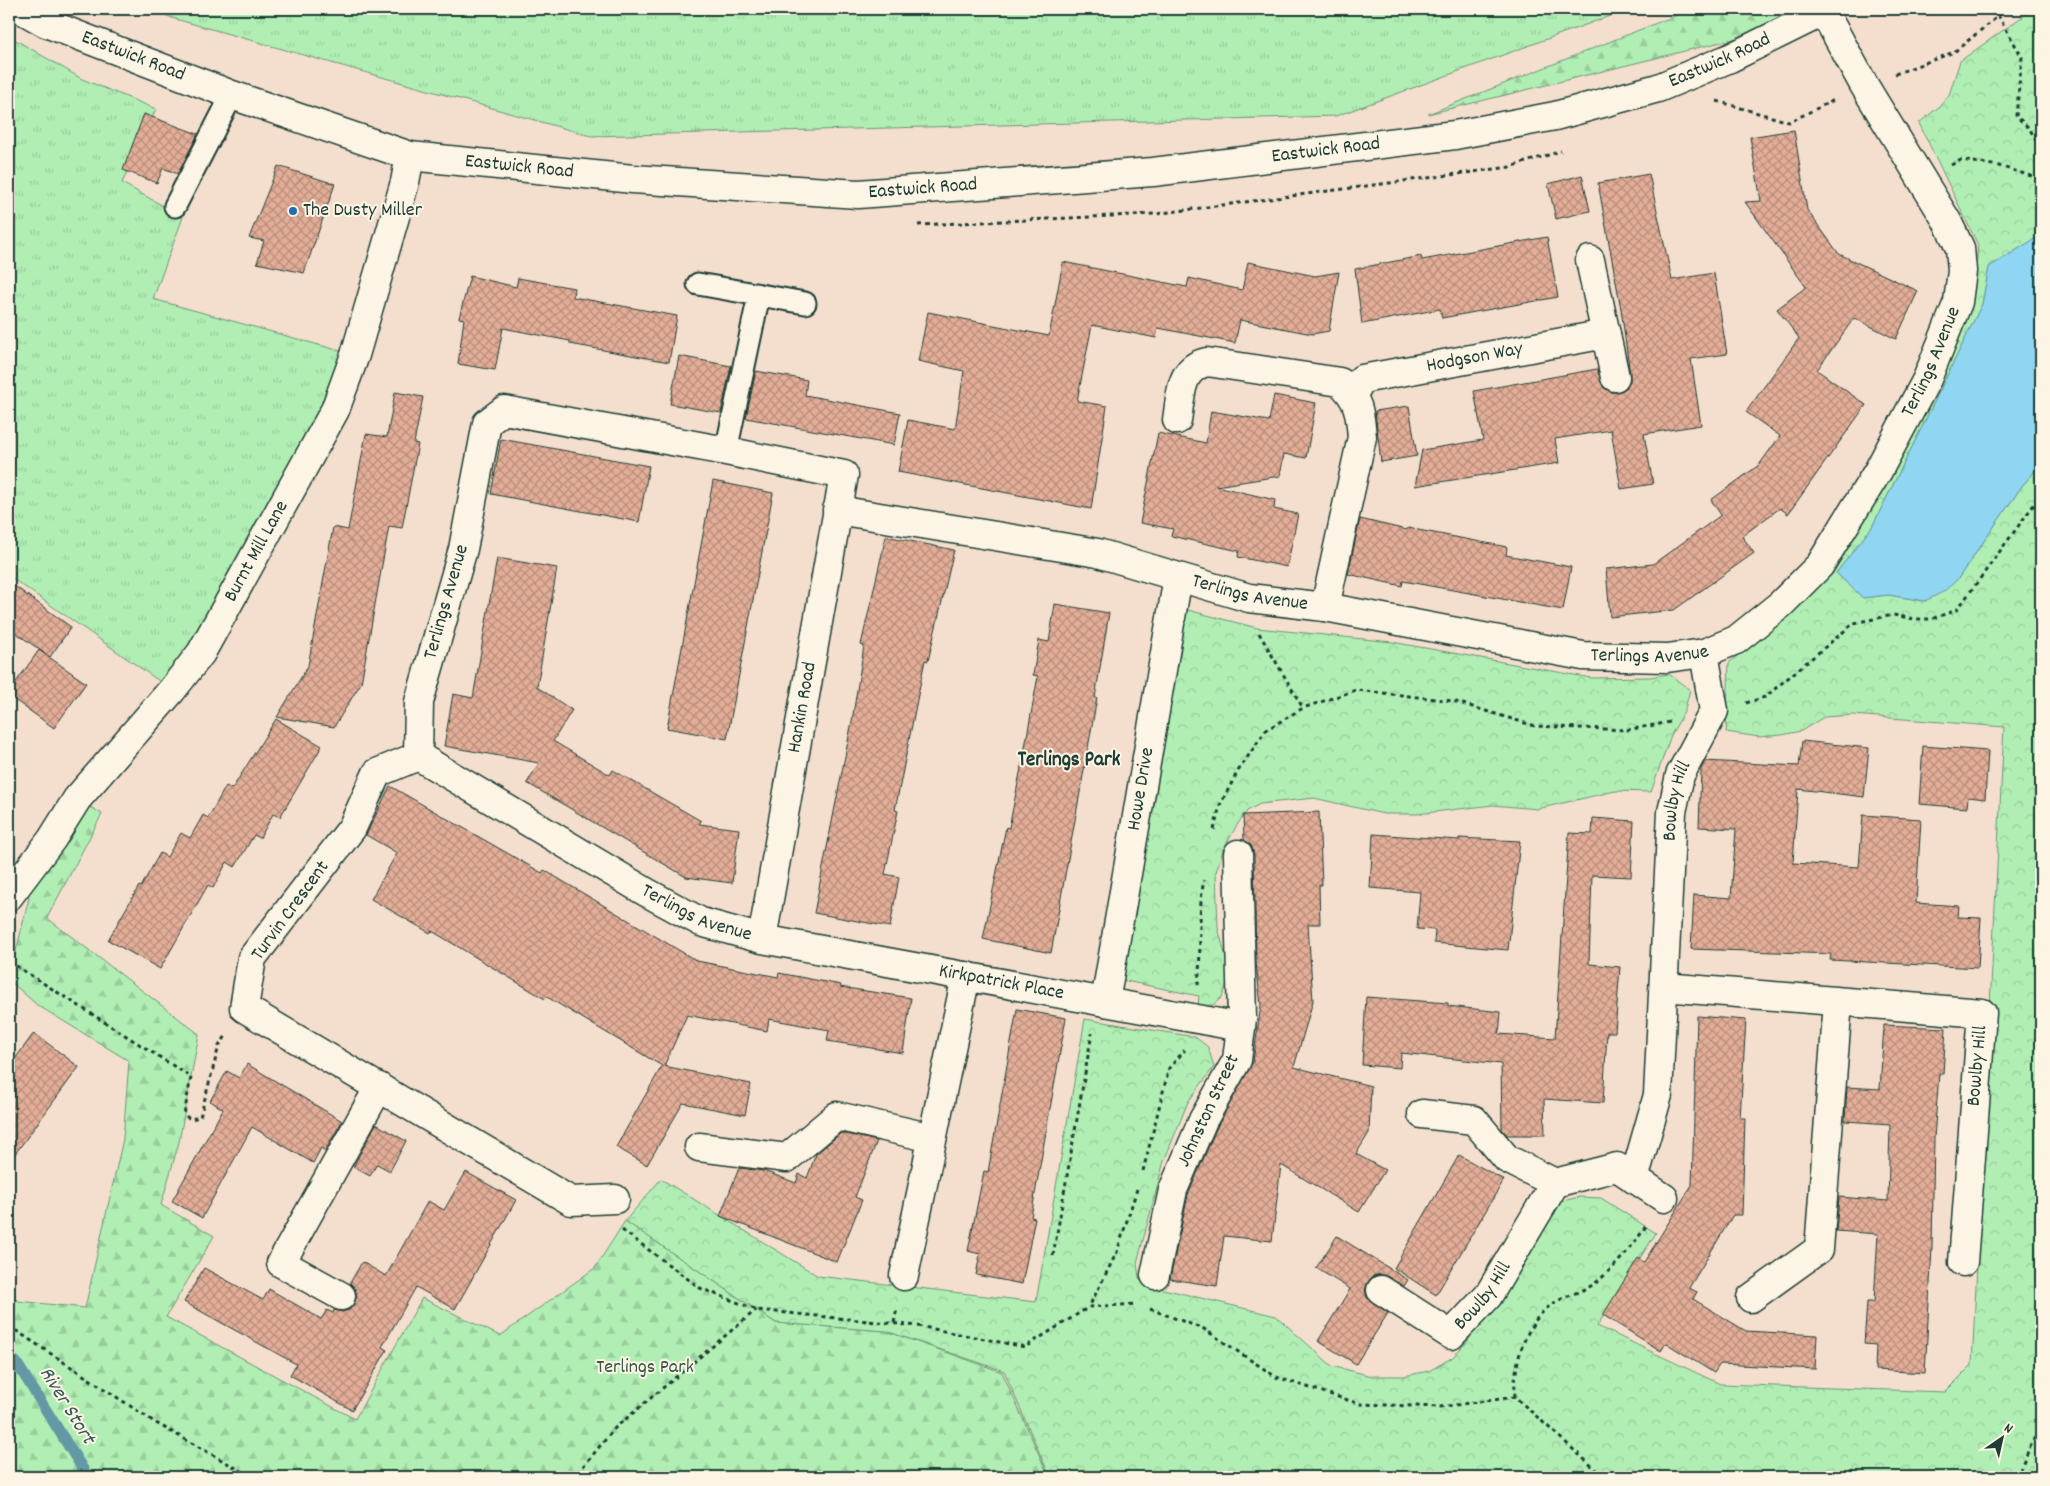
<svg xmlns="http://www.w3.org/2000/svg" width="2050" height="1486" font-family="Dekko,sans-serif">
  <style>
    .grass { fill: url(#grass-tufts); stroke: #689674 }
    .forest { fill: url(#forest-firs); stroke: #689674 }
    .park { fill: url(#park-crowns); stroke: #689674 }
    .water { fill: #90d5f1; stroke: #6398a5 }
    .lines { fill: none; stroke-linecap: round; stroke-linejoin: round }
    .stream { stroke: #6398a5; stroke-width: 11 }
    .building { fill: url(#building-cross-hatch); stroke: #1f3d34 }
    .service-casing { stroke: #1f3d34; stroke-width: 25 }
    .minor-casing { stroke: #1f3d34; stroke-width: 31 }
    .tertiary-casing { stroke: #1f3d34; stroke-width: 31 }
    .path { stroke: #1f3d34; stroke-width: 3; stroke-dasharray: 4 4; stroke-linecap: butt }
    .service { stroke: #fcf5e5; stroke-width: 21 }
    .minor { stroke: #fcf5e5; stroke-width: 28 }
    .tertiary { stroke: #fcf5e5; stroke-width: 28 }
    .poi-dot { fill: #1f6fb2; stroke: #fcf5e5; stroke-width: 2 }
    .labels { text-anchor: middle; dominant-baseline: central; stroke-width: 4; stroke-linejoin: round; paint-order: stroke }
    .street-label { font-size: 20px; fill: #1f3d34; stroke: #fcf5e5 }
    .poi-label { font-size: 20px; fill: #1f3d34; stroke: #fcf5e5; text-anchor: start }
    .park-label { font-size: 20px; fill: #355847; stroke: #fcf5e5 }
    .neighbourhood-label { font-size: 21px; font-weight: bold; fill: #1f3d34; stroke: #fcf5e5 }
    .water-label { font-size: 21px; font-style: italic; fill: #365b5a; stroke: #fcf5e5 }
  </style>
  <defs>
    <pattern id="grass-tufts" width="24" height="20" patternUnits="userSpaceOnUse" patternTransform="scale(1.25)"><rect width="24" height="20" fill="#b1eeb4"/><path d="M3 7l-1-3M5 7V3M7 7l1-3M15 17l-1-3M17 17v-4M19 17l1-3" fill="none" stroke="#98cd9b"/></pattern>
    <pattern id="forest-firs" width="22" height="20" patternUnits="userSpaceOnUse" patternTransform="scale(1.25)"><rect width="22" height="20" fill="#b1eeb4"/><path d="M5 1l3.5 6h-7zM16 11l3.5 6h-7z" fill="#98cd9b"/></pattern>
    <pattern id="park-crowns" width="20" height="18" patternUnits="userSpaceOnUse" patternTransform="scale(1.25)"><rect width="20" height="18" fill="#b1eeb4"/><path d="M2 6a3 3 0 1 1 6 0M12 15a3 3 0 1 1 6 0" fill="none" stroke="#98cd9b"/></pattern>
    <pattern id="building-cross-hatch" width="8" height="8" patternUnits="userSpaceOnUse" patternTransform="scale(1.25)"><rect width="8" height="8" fill="#e3ad97"/><path d="M0 0l8 8M0 8l8-8" fill="none" stroke="#b78e7c"/></pattern>
  </defs>
  <rect width="100%" height="100%" fill="#f4dfce"/>
  <filter id="ink" filterUnits="userSpaceOnUse"><feTurbulence type="fractalNoise" baseFrequency=".02" numOctaves="2"/><feDisplacementMap in="SourceGraphic" scale="10" xChannelSelector="R" yChannelSelector="G"/><feConvolveMatrix kernelMatrix="1 2 1 2 8 2 1 2 1" color-interpolation-filters="sRGB"/></filter>
  <g filter="url(#ink)">
    <!-- grass -->
    <path class="grass" d="M153 9H1629L1336 116 591 136 172 18Z
      M9 36 82 79 156 109 122 183 183 217 153 299 355 355 172 690 9 576Z"/>
    <!-- forest -->
    <path class="forest" d="M1692 9H1799L1766 31 1428 114Z
      M77 799 102 814 47 918 199 1034 179 1142 161 1205 214 1236 166 1317 355 1419 422 1298 500 1336 595 1268 625 1221 776 1323 886 1331 1002 1372 1049 1477H9V1292L18 1301 85 1308 123 1139 129 1061 37 1005 9 980 29 898 9 881Z"/>
    <!-- park -->
    <path class="park" d="M2033 9H2041V235L1989 267 1982 304 1922 427 1872 527 1836 573 1863 598 1888 595 1925 601 1957 580 2022 486 2041 464V1477H1050L1004 1371 886 1331 776 1323 625 1221 661 1179 818 1276 1036 1302 1085 1019 1195 1037 1208 1047 1214 1067 1188 1102 1164 1161 1137 1263 1139 1278 1159 1288 1276 1316 1332 1366 1372 1376H1404L1429 1371 1453 1357 1469 1339 1524 1257 1558 1202 1579 1197 1601 1198 1656 1233 1597 1326 1720 1384 1945 1392 1972 1365 2004 727 1853 715 1824 717 1801 731 1782 735 1759 737 1726 732 1729 663 1778 619 1914 422 1973 298 1978 245 1919 123 1940 106 1949 95 1960 61Z
      M1184 609 1257 628 1392 642 1591 678 1650 677 1669 674 1690 690 1684 712 1671 735 1651 792 1615 791 1537 809 1493 805 1417 814H1384L1314 798 1260 804 1247 811 1237 825 1223 850 1216 872 1218 928 1227 961V983L1222 997 1213 1005 1198 1006 1199 996 1116 979Z"/>
    <!-- water -->
    <path class="water" d="M2041 235V464L2022 486 1957 580 1943 592 1925 601 1888 595 1863 598 1836 573 1872 527 1922 427 1982 304 1989 267Z"/>
    <g class="lines">
      <!-- stream -->
      <path class="stream" d="M9 1358 16 1362 88 1477"/>
    </g>
    <!-- building -->
    <path class="building" d="M144 114 198 134 178 174 163 168 157 183 123 170Z
      M1794 130 1807 210 1839 254 1918 291 1896 339 1854 318 1817 370 1866 405 1788 514 1780 508 1742 536 1754 553 1674 610 1610 617 1606 569 1653 564 1721 515 1711 500 1759 465 1780 436 1746 412 1799 338 1777 309 1806 287 1745 202 1761 201 1750 137Z
      M278 166 335 184 304 273 257 263 264 241 249 238Z
      M1649 174 1672 280 1714 273 1727 354 1691 359 1701 425 1644 434 1653 484 1621 489 1611 430 1555 439 1559 463 1415 486 1422 450 1483 440 1474 391 1597 369 1604 388 1611 392H1618L1626 388 1630 381V374L1621 309 1598 183Z
      M1582 175 1590 211 1556 219 1548 184Z
      M1547 237 1558 297 1442 318 1440 309 1362 324 1355 269 1421 256 1422 260Z
      M1063 262 1187 287 1189 278 1242 290 1248 262 1315 276 1339 272 1329 331 1312 334 1240 320 1235 343 1158 328 1156 338 1092 325 1077 401 1107 406 1091 509 898 472 908 420 955 429 964 371 918 361 928 312 1049 336Z
      M470 276 516 287 518 278 574 288 573 297 677 316 669 362 570 344V341L503 328 495 370 458 364 464 319 459 318Z
      M679 356 731 366 721 413 670 404Z
      M756 371 807 380 805 395 900 413 894 445 746 418Z
      M395 392 423 397 414 443 418 444 402 528 389 526 361 683 334 727 277 717 308 666 333 527 348 530 366 434 387 437Z
      M1274 395 1316 403 1306 458 1284 454 1280 476 1216 486 1275 500 1274 509 1298 514 1287 567 1238 557 1239 551 1171 536 1173 529 1140 523 1158 433 1206 443 1211 411 1269 421Z
      M1409 406 1417 456 1381 462 1375 411Z
      M501 439 649 466 639 522 491 494Z
      M713 481 773 493 727 739 667 728Z
      M1360 519 1407 530 1408 528 1507 547 1506 555 1571 567 1563 610 1403 581 1402 586 1348 574Z
      M886 536 954 550 928 661 925 660 895 810 898 811 885 874 899 877 890 927 814 913 852 721 864 646 861 645Z
      M497 558 557 568 537 687 572 710 553 741 610 775 613 770 701 821 699 824 739 829 732 883 686 877 527 783 539 763 444 746 453 694 473 698Z
      M9 582 71 627 50 657 9 628Z
      M1055 604 1109 613 1095 698H1097L1051 953 983 939 1006 827 1009 828 1023 758 1038 676 1033 675 1039 640 1049 642Z
      M39 650 86 683 54 728 9 696V692Z
      M276 719 322 746 280 817 273 814 260 838 254 835 235 867 227 862 213 888 208 885 160 969 108 940 139 886 141 887 160 853 167 857 181 833 190 838 203 815 208 818 226 786 232 789Z
      M1802 741 1869 748 1864 797 1798 789 1793 863 1859 867 1863 815 1921 819 1916 903 1959 906 1958 917 1981 918 1978 968 1830 960 1831 954 1691 949 1694 895 1731 898 1736 829 1699 827 1701 769 1705 761 1799 766Z
      M1923 746 1988 751 1985 799 1968 797 1967 808 1919 804Z
      M390 786 542 873 544 870 697 961 778 977 779 973 841 985 840 987 911 998 903 1053 827 1041 829 1030 769 1019 767 1031 687 1015 664 1066 751 1084 745 1115 683 1103 647 1165 616 1147 662 1066 547 997 545 999 432 931 430 933 371 899 397 853 366 835Z
      M1319 812 1322 885H1319L1320 924H1308L1313 1001 1294 1067 1371 1086 1369 1133 1356 1154 1385 1170 1359 1212 1281 1165 1272 1241 1224 1236 1217 1286 1170 1279 1188 1195 1217 1127 1253 1062 1261 1005 1256 963 1254 854 1251 845 1244 840 1243 815Z
      M1593 818 1634 821 1631 877 1592 875 1589 964 1620 967 1615 1032H1607L1603 1103 1544 1099 1545 1135H1507L1502 1129 1501 1064 1401 1053 1400 1068 1362 1065 1366 997 1448 1003V1006L1501 1012 1499 1034 1555 1038 1569 833 1592 834Z
      M1373 834 1459 840V838L1520 841 1508 950 1434 943 1435 930 1417 929 1420 892 1370 888Z
      M1017 1009 1066 1018 1031 1217 1035 1218 1022 1284 976 1275 980 1254 968 1251 984 1171 988 1172Z
      M1697 1016 1746 1020 1740 1118H1745L1742 1215H1733L1689 1288 1697 1292 1693 1299 1746 1331 1817 1335 1815 1369 1720 1364 1714 1373 1666 1343 1661 1351 1603 1315 1638 1258 1644 1262 1692 1185Z
      M1884 1025 1946 1028 1943 1074H1939L1934 1138 1932 1248 1925 1373 1875 1370 1876 1345 1864 1344 1867 1302H1874L1878 1234 1836 1231 1839 1197 1888 1201 1890 1124 1845 1121 1847 1087 1880 1089Z
      M34 1033 79 1067 9 1162V1067Z
      M247 1064 342 1121 325 1151 321 1148 313 1163 252 1127 202 1218 172 1201 223 1109 210 1101 227 1071 239 1078Z
      M376 1124 406 1141 390 1171 377 1164 370 1176 353 1167Z
      M841 1133 877 1141 855 1197 862 1200 837 1262 720 1216 739 1168 764 1171 796 1183 799 1174 807 1178 816 1154Z
      M1459 1155 1504 1180 1436 1295 1394 1268Z
      M466 1172 516 1200 455 1309 416 1287 382 1347 387 1350 352 1410 290 1375 296 1364 184 1302 204 1268 263 1300 269 1289 321 1319 327 1310 333 1313 334 1310 342 1312 349 1310 354 1304 357 1296 355 1288 350 1283 362 1262 386 1276 428 1201 444 1210Z
      M1337 1236 1408 1280 1404 1286 1381 1274 1373 1276 1368 1282 1365 1290 1367 1298 1388 1313 1356 1364 1318 1341 1350 1289 1316 1268Z"/>
    <g class="lines">
      <defs>
        <path id="service" d="M175 206 232 95
          M698 284 805 303
          M726 451 759 295"/>
        <g id="minor">
          <path d="M1590 260 1615 377"/>
          <path id="s1" d="M1353 394 1362 379 1606 334"/>
          <path d="M1177 420C1181 396 1179 368 1207 362L1340 382C1359 399 1360 413 1362 437L1325 607"/>
          <path id="s2" d="M837 510 1098 553 1249 598 1325 607 1583 656 1667 658 1704 653 1736 640 1781 604 1820 565 1878 471 1927 379 1958 302 1962 271 1960 248 1947 221 1864 85 1824 12"/>
          <path d="M418 756 377 773 352 828 252 958 244 1008 571 1201 615 1199"/>
          <path id="s3" d="M9 896 52 839 77 799 172 690 201 653 335 410 355 355 405 182 410 156"/>
          <path id="s4" d="M762 939 844 475 726 451 504 410 487 423 463 549 419 702 418 756 646 892 701 922 762 939 1241 1027"/>
          <path d="M1664 987 1982 1013 1963 1262"/>
          <path id="s5" d="M1105 1002 1178 577"/>
          <path d="M699 1147 787 1158 837 1116 932 1138"/>
          <path id="s6" d="M1634 1179 1658 1095 1672 812 1680 775 1714 711 1704 653"/>
          <path d="M1555 1183 1617 1167 1664 1198"/>
          <path d="M1155 1275 1173 1190 1203 1120 1237 1060 1242 1019 1238 854"/>
          <path d="M904 1276 966 976"/>
          <path id="s7" d="M1381 1290 1451 1335 1488 1296 1555 1183 1507 1159 1474 1120 1422 1114"/>
          <path d="M341 1296 281 1263 379 1087"/>
          <path d="M1751 1298 1819 1249 1838 1002"/>
        </g>
        <g id="tertiary">
          <path id="s8" d="M21 9 46 23 232 95 410 156 633 179 858 194 1153 172 1455 135 1555 116 1658 88 1730 58 1829 9"/>
        </g>
      </defs>
      <!-- service casing -->
      <use href="#service" class="service-casing"/>
      <!-- minor casing -->
      <use href="#minor" class="minor-casing"/>
      <!-- tertiary casing -->
      <use href="#tertiary" class="tertiary-casing"/>
      <!-- path -->
      <path class="path" d="M1998 15 2022 57 2016 116 2029 128 2041 148
        M1895 74 1954 52 2007 9
        M1717 101 1789 122 1834 100
        M1951 165 1961 160 1999 166 2041 179
        M918 225 1155 214 1510 167 1561 151
        M1259 633 1303 708
        M1746 703 1765 697 1854 623 1893 615 1914 619H1931L1957 610 2041 495
        M1214 830 1220 805 1238 771 1266 730 1303 708 1356 690 1453 701 1535 726 1627 730 1670 722
        M9 966 13 964 191 1077 184 1115 190 1119 200 1117 219 1046 226 1036
        M1198 985C1202 950 1197 915 1204 880
        M1143 1171 1169 1068 1185 1050
        M1137 1189 1117 1252 1089 1307 1137 1304
        M622 1230 700 1288 757 1310 918 1326 1025 1347 1089 1307
        M1053 1256 1092 1033
        M1150 1309 1204 1329 1276 1377 1360 1404 1440 1407 1515 1397
        M894 1323 897 1308
        M9 1326 156 1423 252 1477
        M571 1477 576 1475 615 1428 756 1310
        M1604 1477 1515 1397C1513 1366 1524 1324 1551 1305 1565 1295 1585 1292 1598 1281 1617 1265 1632 1247 1646 1226
        M2016 1477 2041 1424"/>
      <!-- service -->
      <use href="#service" class="service"/>
      <!-- minor -->
      <use href="#minor" class="minor"/>
      <!-- tertiary -->
      <use href="#tertiary" class="tertiary"/>
    </g>
  </g>
  <!-- markers -->
  <circle class="poi-dot" cx="293" cy="211" r="5"/>
  <g class="labels">
    <!-- street labels -->
    <g class="street-label">
      <text stroke="none"><textPath href="#s8" startOffset="122">Eastwick Road</textPath></text>
      <text stroke="none"><textPath href="#s8" startOffset="1742">Eastwick Road</textPath></text>
      <text stroke="none"><textPath href="#s8" startOffset="1336">Eastwick Road</textPath></text>
      <text stroke="none"><textPath href="#s8" startOffset="526">Eastwick Road</textPath></text>
      <text stroke="none"><textPath href="#s8" startOffset="931">Eastwick Road</textPath></text>
      <text stroke="none"><textPath href="#s1" startOffset="132">Hodgson Way</textPath></text>
      <text stroke="none"><textPath href="#s2" startOffset="1262">Terlings Avenue</textPath></text>
      <text stroke="none"><textPath href="#s3" startOffset="426">Burnt Mill Lane</textPath></text>
      <text stroke="none"><textPath href="#s2" startOffset="422">Terlings Avenue</textPath></text>
      <text transform="translate(447 602) rotate(-74)">Terlings Avenue</text>
      <text stroke="none"><textPath href="#s2" startOffset="828">Terlings Avenue</textPath></text>
      <text stroke="none"><textPath href="#s4" startOffset="235">Hankin Road</textPath></text>
      <text stroke="none"><textPath href="#s5" startOffset="216">Howe Drive</textPath></text>
      <text stroke="none"><textPath href="#s6" startOffset="382">Bowlby Hill</textPath></text>
      <text transform="translate(291 911) rotate(-54)">Turvin Crescent</text>
      <text stroke="none"><textPath href="#s4" startOffset="1501">Terlings Avenue</textPath></text>
      <text stroke="none"><textPath href="#s4" startOffset="1815">Kirkpatrick Place</textPath></text>
      <text transform="translate(1978 1066) rotate(-85)">Bowlby Hill</text>
      <text transform="translate(1209 1111) rotate(-65)">Johnston Street</text>
      <text stroke="none"><textPath href="#s7" startOffset="134">Bowlby Hill</textPath></text>
    </g>
    <!-- poi labels -->
    <g class="poi-label">
      <text x="303" y="211">The Dusty Miller</text>
    </g>
    <!-- park labels -->
    <g class="park-label">
      <text x="645" y="1368">Terlings Park</text>
    </g>
    <!-- neighbourhood labels -->
    <g class="neighbourhood-label">
      <text x="1069" y="761">Terlings Park</text>
    </g>
    <!-- water labels -->
    <g class="water-label">
      <text transform="translate(66 1406) rotate(58)">River Stort</text>
    </g>
  </g>
  <!-- margin -->
  <rect width="2050" height="1486" fill="none" stroke="#fcf5e5" stroke-width="30"/>
  <rect x="15" y="15" width="2020" height="1456" fill="none" stroke="#1f3d34" stroke-width="2" filter="url(#ink)"/>
  <!-- north arrow -->
  <g transform="translate(2002 1438) rotate(34)" stroke="#fcf5e5" stroke-width="4" paint-order="stroke">
  <path d="M0-4L9 19L0 12L-9 19Z" fill="#1f3d34"/>
  <text y="-8" font-size="14" font-weight="bold" text-anchor="middle" fill="#1f3d34">N</text>
  </g>
</svg>
